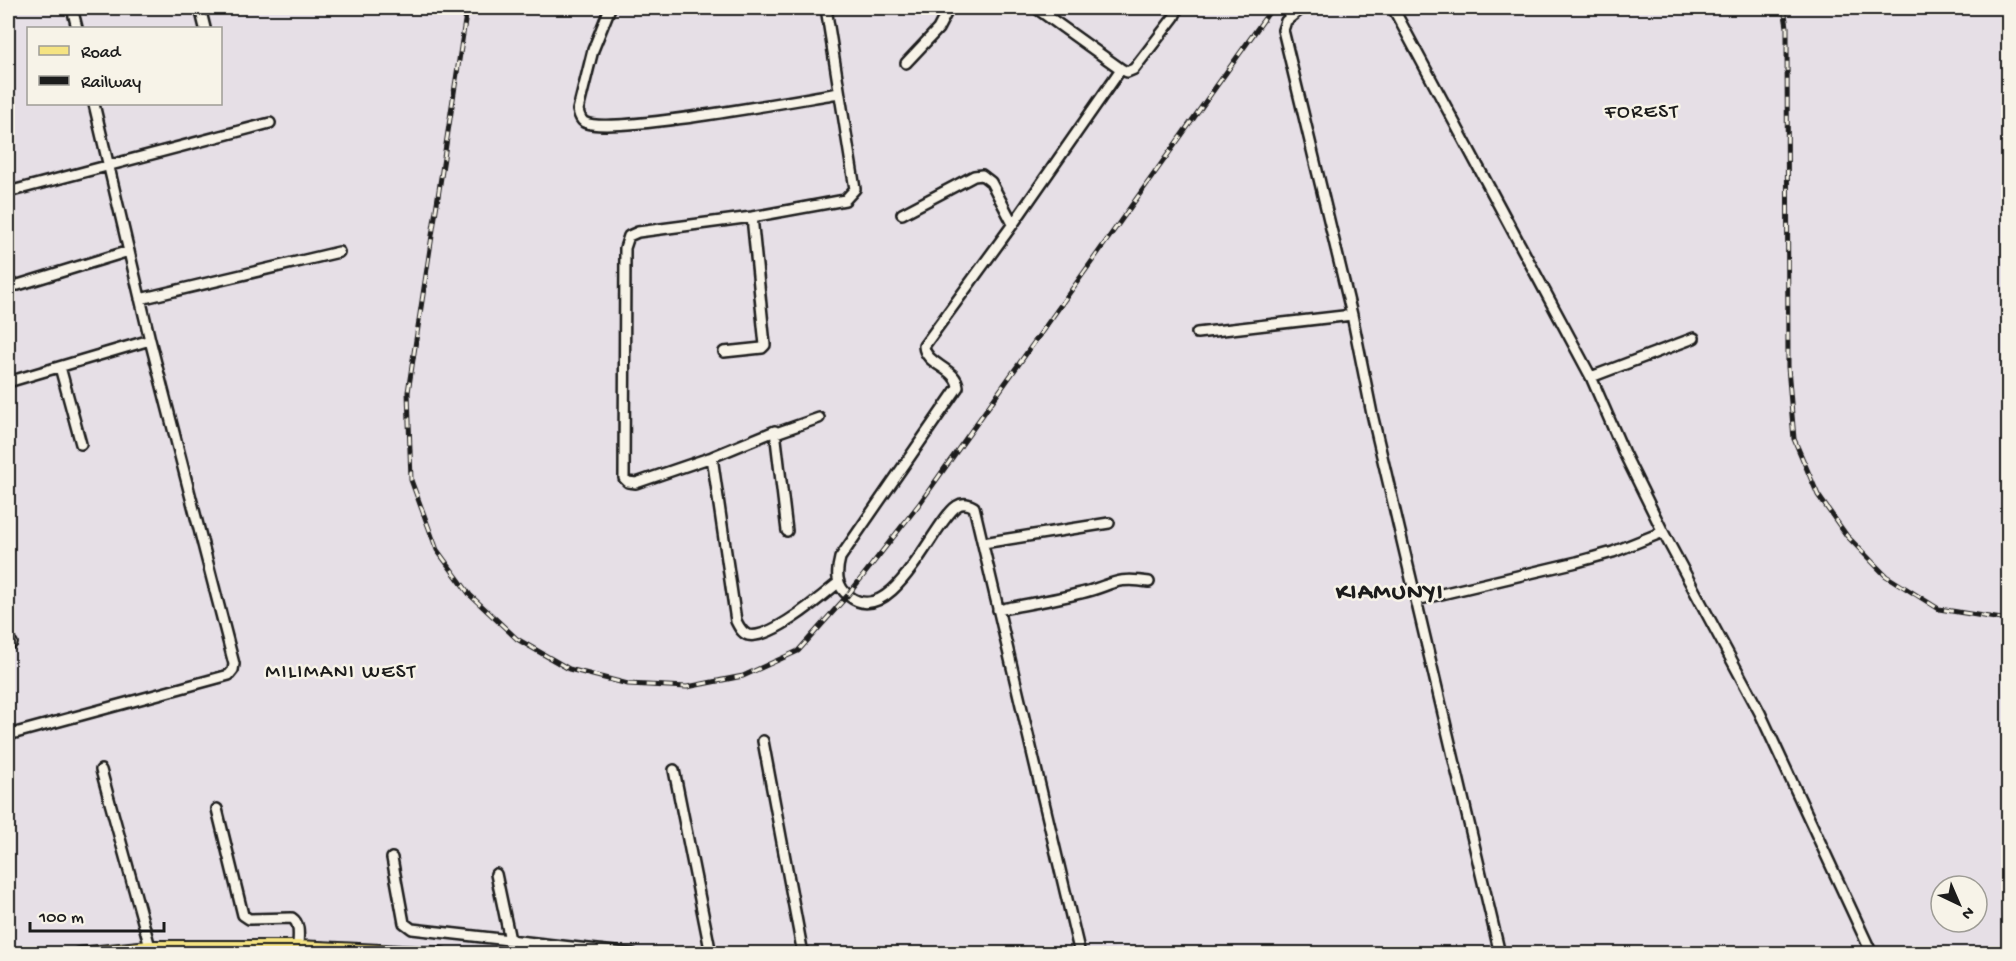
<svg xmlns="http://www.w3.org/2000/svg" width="2016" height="961" font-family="'Gochi Hand',sans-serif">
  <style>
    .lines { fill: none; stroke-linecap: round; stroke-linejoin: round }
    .minor-casing { stroke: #1c1c1c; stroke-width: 14 }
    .major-casing { stroke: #1c1c1c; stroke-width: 16 }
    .minor { stroke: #f7f3e8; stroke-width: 9 }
    .major { stroke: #f5e382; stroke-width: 12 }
    .rail-casing { stroke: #1c1c1c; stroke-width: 5 }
    .rail { stroke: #f7f3e8; stroke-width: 3; stroke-dasharray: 9; stroke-linecap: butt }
    .labels { text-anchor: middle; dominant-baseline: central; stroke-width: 5; stroke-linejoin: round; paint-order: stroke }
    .quarter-label { font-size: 21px; letter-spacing: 1.5px; fill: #1c1c1c; stroke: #f7f3e8 }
    .district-label { font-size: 24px; font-weight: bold; letter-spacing: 1.5px; fill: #1c1c1c; stroke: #f7f3e8 }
  </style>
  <rect width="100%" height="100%" fill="#e6dfe6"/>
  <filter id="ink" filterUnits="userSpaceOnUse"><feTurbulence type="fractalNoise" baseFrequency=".0167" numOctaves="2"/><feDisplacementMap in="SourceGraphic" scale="12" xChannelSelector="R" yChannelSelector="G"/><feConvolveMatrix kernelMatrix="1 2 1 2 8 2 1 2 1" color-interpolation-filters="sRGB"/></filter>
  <g filter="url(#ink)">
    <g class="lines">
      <defs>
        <path id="minor" d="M72 8 77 28
          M200 8 205 28
          M610 8 593 50 578 110C579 114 580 119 584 122 607 136 801 99 839 93
          M1036 8 1121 69 1013 224 924 346C925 365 957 368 958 387L840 558C836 573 836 586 849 596 892 630 933 522 957 506 963 502 969 504 974 507L1080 954
          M1302 8 1286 21 1283 30 1352 315 1372 414 1500 954
          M1393 8 1591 377 1624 453 1663 532 1760 713 1872 954
          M906 63 938 29 949 8
          M1121 69 1127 72 1134 69 1174 17 1178 8
          M8 192 270 123
          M902 214 974 176 982 175 991 182 1013 224
          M18 285 129 251
          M140 299 339 252
          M1197 333 1352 315
          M724 352 762 348 765 345 752 217
          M60 367 81 444
          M1591 377 1694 338
          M8 382 150 340
          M776 433 819 418
          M712 457 736 621C739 627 742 633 748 635 771 640 821 597 838 583
          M787 531 775 431 712 457 636 483 628 482 624 478 625 248 629 236 638 232 752 217 845 200 855 189 826 8
          M983 543 1109 523
          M1416 600 1577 562 1613 552 1663 532
          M998 610C1026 604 1054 600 1081 593 1112 586 1114 576 1149 582
          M8 644 12 643
          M8 735 229 675 233 670 234 664 150 340 94 104
          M763 741 803 954
          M101 770 150 947
          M674 770 711 954
          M217 809 243 915 249 919 292 918C301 924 298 937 298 947
          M392 858 404 923 412 929 633 954
          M496 874 513 954"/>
        <path id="major" d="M78 954 150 947H298L442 954"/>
      </defs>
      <!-- minor casing -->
      <use href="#minor" class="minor-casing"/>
      <!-- major casing -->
      <use href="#major" class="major-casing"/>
      <!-- minor -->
      <use href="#minor" class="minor"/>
      <!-- major -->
      <use href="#major" class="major"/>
      <defs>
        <path id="rail" d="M467 8 408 392 411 480 437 550 470 595 517 639 569 669 628 684 687 687 743 676 798 651 848 595 920 503 1272 8
          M1784 8 1787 27 1788 367 1794 439 1818 495 1847 536 1886 576 1939 609 2008 620"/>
      </defs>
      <!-- rail casing -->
      <use href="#rail" class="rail-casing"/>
      <!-- rail -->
      <use href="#rail" class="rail"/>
    </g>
  </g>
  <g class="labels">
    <!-- quarter labels -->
    <g class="quarter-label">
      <text x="1642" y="113">FOREST</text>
      <text x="341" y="673">MILIMANI WEST</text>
    </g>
    <!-- district labels -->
    <g class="district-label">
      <text x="1390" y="593">KIAMUNYI</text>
    </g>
  </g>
  <!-- margin -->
  <rect width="2016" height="961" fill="none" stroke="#f7f3e8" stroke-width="30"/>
  <rect x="15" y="15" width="1986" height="931" fill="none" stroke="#1c1c1c" stroke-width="2" filter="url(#ink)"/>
  <!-- legend -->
  <rect x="27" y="27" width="195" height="78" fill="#f7f3e8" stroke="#9f9d96" stroke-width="1.5"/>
  <rect x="39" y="46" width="30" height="9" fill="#f5e382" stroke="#9f9d96" stroke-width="1.5"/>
  <text x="81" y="57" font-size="18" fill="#1c1c1c">Road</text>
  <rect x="39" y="76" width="30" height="9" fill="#1c1c1c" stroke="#9f9d96" stroke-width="1.5"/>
  <text x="81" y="87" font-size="18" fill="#1c1c1c">Railway</text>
  <!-- north arrow -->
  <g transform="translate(1959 904) rotate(136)"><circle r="28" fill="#f7f3e8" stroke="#9f9d96" stroke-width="1.5"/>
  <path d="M0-4.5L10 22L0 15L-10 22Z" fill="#1c1c1c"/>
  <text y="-9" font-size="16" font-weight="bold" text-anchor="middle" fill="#1c1c1c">N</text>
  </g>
  <!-- scale -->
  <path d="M30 922v9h134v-9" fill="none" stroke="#1c1c1c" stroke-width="3"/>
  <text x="39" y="922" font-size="18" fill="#1c1c1c" stroke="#f7f3e8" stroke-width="4.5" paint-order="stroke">100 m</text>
</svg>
